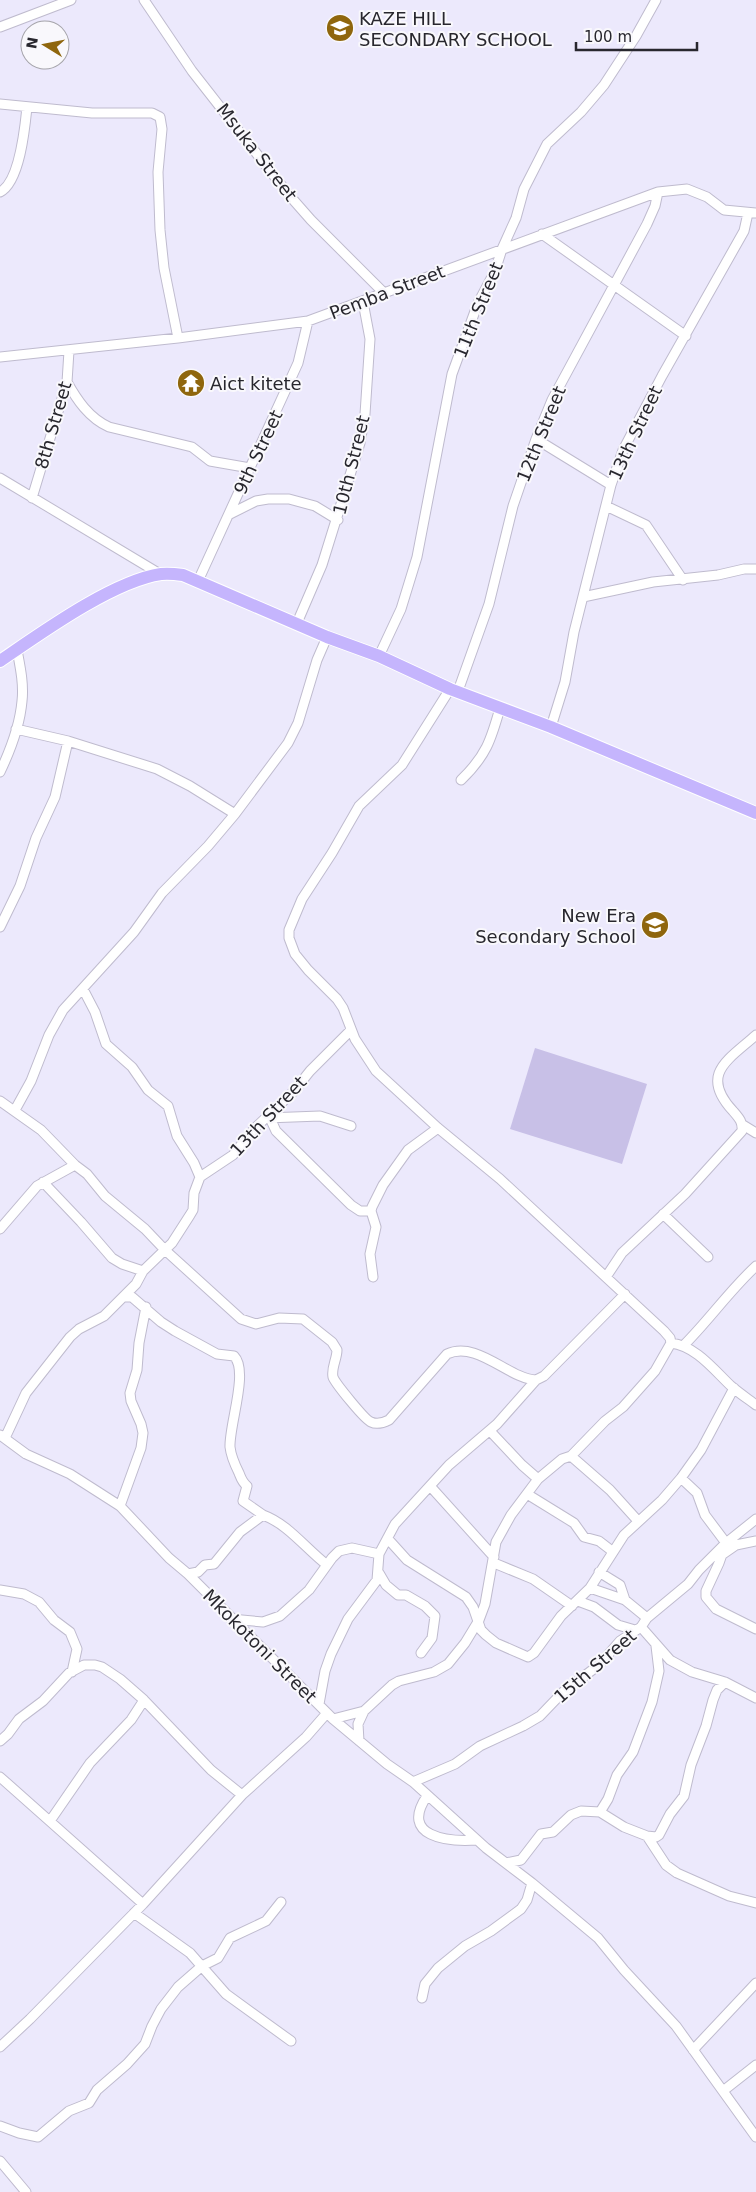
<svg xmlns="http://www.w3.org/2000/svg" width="756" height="2192" font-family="'DejaVu Sans',sans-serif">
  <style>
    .green { fill: #c8c0e7 }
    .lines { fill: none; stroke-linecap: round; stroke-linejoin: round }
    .minor-casing { stroke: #bfbbce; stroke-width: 11 }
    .highway-casing { stroke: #fff; stroke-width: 14 }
    .minor { stroke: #fff; stroke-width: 9 }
    .highway { stroke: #c5b5fd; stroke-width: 12 }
    .labels { text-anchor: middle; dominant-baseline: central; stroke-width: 4; stroke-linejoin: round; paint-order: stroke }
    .poi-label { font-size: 18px; fill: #28272e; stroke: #f9f8fc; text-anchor: start }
    .street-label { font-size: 18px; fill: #28272e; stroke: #f9f8fc }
  </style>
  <rect width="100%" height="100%" fill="#ece9fc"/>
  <!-- green -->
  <path class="green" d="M535 1048 647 1084 622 1164 510 1129Z"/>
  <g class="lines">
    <defs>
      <path id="minor" d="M144 0 192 71 289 195 311 220 384 293
        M0 27 71 0
        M0 104 92 113H152L160 117 162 129 158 172 160 230 164 268 178 338
        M0 192C20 182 25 127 27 107
        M542 234 686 336
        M0 357 178 338 308 321 658 192 687 189 707 197 724 210 756 213
        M67 382C77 400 89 418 109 427L192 447 210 461 250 468
        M536 439 611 485
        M0 478 160 574
        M32 498 67 382 69 351
        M606 506 646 525 683 580
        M230 514 256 501 268 499H289L315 506 338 520
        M198 581 298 363 308 321
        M583 597 653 582 718 575 744 569H756
        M297 623 322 565 360 443 365 414 370 339 363 302
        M379 656 401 609 417 557 452 374 478 303 495 271 502 249 516 218 524 189 547 144 581 112 604 85 636 36 656 0
        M458 691 489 604 513 506 536 439 552 400 647 224 655 206 658 192
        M551 727 565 682 574 632 611 485 623 450 662 376 744 231 748 213
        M16 729 68 741 157 769 190 786 235 814
        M0 772C10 751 20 724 22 701 24 684 20 666 17 650
        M461 780C486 756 491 740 500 708
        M0 927 20 886 36 838 55 797 68 741
        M83 989 95 1012 106 1044 132 1067 148 1090 168 1106 177 1136 194 1163 200 1177
        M0 1101 41 1130 75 1165 87 1174 105 1196 145 1229 165 1250 241 1319 256 1324 279 1318 303 1319 332 1342 337 1350C337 1359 331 1368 333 1377 335 1383 365 1420 371 1422 377 1425 383 1423 389 1420L447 1354C477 1340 509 1379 536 1380L544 1376 625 1294
        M15 1110 31 1081 49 1035 63 1010 134 932 162 893 208 846 235 814 288 743 298 723 317 660 327 637
        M266 1118 320 1116 351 1126
        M270 1118 276 1131 351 1205 360 1211H371
        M743 1125 756 1133
        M43 1182 81 1222 112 1258 122 1264 143 1271
        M663 1214 708 1257
        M0 1229 37 1186 75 1165
        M373 1277 370 1254 376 1227 371 1211 372 1207 383 1185 408 1150 438 1128
        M606 1277 622 1253 685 1194 742 1131C743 1122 739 1118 733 1111 699 1074 728 1060 756 1035
        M123 1297 136 1284 143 1271 172 1243 190 1215 193 1210 194 1193 200 1177 233 1155 254 1129 294 1091 310 1071 351 1030
        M671 1343C696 1346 714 1370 731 1386 739 1393 748 1399 756 1405
        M684 1345C709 1320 730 1290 756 1266
        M490 1431 522 1465 538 1479
        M0 1435 26 1454 70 1474 120 1506 169 1558 188 1574 333 1719 387 1764 413 1782 486 1848 532 1883 598 1938 624 1970 676 2026 756 2137
        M5 1438 26 1393 70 1337 79 1329 104 1316 123 1297H132L161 1322 175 1331 217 1354 234 1356C249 1371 229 1425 230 1447 231 1456 235 1465 239 1473 241 1478 242 1482 247 1486L243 1501 263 1515
        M571 1456 610 1490 638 1521
        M681 1478 697 1493 705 1515 726 1543 719 1563 706 1591V1597L716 1609 756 1629
        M430 1486 494 1557
        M527 1494 574 1523 584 1537 599 1541 612 1551
        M120 1506 141 1448 143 1433 141 1424 131 1401 130 1393 137 1370 139 1343 146 1307
        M388 1539 407 1560 466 1597 473 1607 481 1630 486 1635 496 1643 528 1657 534 1653 561 1616 590 1588 624 1535 662 1500 681 1478 701 1450 734 1388
        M723 1554 736 1545 756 1541
        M494 1563 533 1579 572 1606
        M599 1572 620 1585 625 1600 647 1618
        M379 1573 386 1585 398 1595H406L425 1606 435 1616 432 1638 421 1653
        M188 1574 198 1572 205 1565 214 1564 240 1532 263 1515C288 1524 306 1549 327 1565
        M590 1588 625 1600
        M0 1590 24 1594 39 1602 54 1620 70 1632 77 1649 72 1672
        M578 1601 594 1607 618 1625 635 1630
        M231 1619 263 1622 280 1616 309 1590 332 1558 339 1551 352 1548 379 1554
        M641 1627 670 1660 692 1672 725 1682 756 1698
        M319 1704 325 1671 331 1654 348 1619 377 1580 379 1554 395 1524 449 1465 497 1424 536 1380
        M333 1719 364 1711 392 1685 399 1681 434 1672 448 1664 465 1643 479 1620 485 1604 496 1542 511 1515 538 1479 562 1459 571 1456 605 1421 623 1407 655 1371 671 1343 670 1338 664 1331 500 1179 438 1128 376 1071 355 1039 343 1008 337 999 308 970 295 954 289 938V930L302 899 332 853 359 806 402 765 450 689
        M0 1741 8 1734 19 1719 43 1701 69 1673 84 1665H95L102 1667 120 1679 144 1700 211 1770 242 1795
        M359 1741 358 1724 364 1711
        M0 1777 143 1904
        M413 1782 455 1764 480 1746 523 1726 540 1716 563 1692 599 1665 620 1641 641 1627 647 1618 688 1584 699 1570 726 1543 756 1519
        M427 1796C399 1837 448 1842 477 1840
        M600 1812 608 1799 617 1775 633 1752 652 1702 659 1671 656 1646
        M50 1821 90 1763 131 1720 144 1700
        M647 1836 656 1837 659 1835 670 1814 684 1796 691 1765 706 1726 713 1700 717 1690 725 1682
        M506 1863 521 1860 541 1834 553 1832 571 1815 581 1811 600 1812 624 1827 647 1836 666 1865 677 1873 729 1896 756 1903
        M134 1913 190 1953 226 1994 291 2041
        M422 1998 425 1984 438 1968 465 1946 491 1931 521 1909 527 1900 532 1883
        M0 2047 30 2019 143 1904 242 1795 306 1737 327 1713
        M693 2050 756 1983
        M723 2091 756 2065
        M0 2126 19 2133 38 2137 69 2111 89 2103 97 2090 127 2064 145 2044 152 2026 161 2009 178 1987 202 1966 218 1958 230 1938 266 1921 281 1902
        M0 2161 26 2192"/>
      <path id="highway" d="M0 661C41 633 113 581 161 574 168 573 176 574 183 575L327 637 379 656 450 689 551 727 756 813"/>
    </defs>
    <!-- minor casing -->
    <use href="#minor" class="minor-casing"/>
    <!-- highway casing -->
    <use href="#highway" class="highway-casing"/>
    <!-- minor -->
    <use href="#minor" class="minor"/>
    <!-- highway -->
    <use href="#highway" class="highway"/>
  </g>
  <!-- icons -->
  <defs>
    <symbol id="school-disc" viewBox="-11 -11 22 22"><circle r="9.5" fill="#8f660d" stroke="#f9f8fc"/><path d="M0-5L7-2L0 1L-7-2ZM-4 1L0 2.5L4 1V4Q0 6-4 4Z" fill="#fff"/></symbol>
    <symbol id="temple-disc" viewBox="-11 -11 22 22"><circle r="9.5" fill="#8f660d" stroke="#f9f8fc"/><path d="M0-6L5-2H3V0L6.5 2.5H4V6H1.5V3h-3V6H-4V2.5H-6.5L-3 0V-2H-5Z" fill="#fff"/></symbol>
  </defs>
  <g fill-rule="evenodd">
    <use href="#school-disc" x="324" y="12" width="32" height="32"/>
    <use href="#temple-disc" x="175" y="367" width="32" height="32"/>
    <use href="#school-disc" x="639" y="909" width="32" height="32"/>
  </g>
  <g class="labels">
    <!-- poi labels -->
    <g class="poi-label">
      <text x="359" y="18">KAZE HILL<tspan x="359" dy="21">SECONDARY SCHOOL</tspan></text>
      <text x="210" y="383">Aict kitete</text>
      <text x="636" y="915" text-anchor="end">New Era<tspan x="636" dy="21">Secondary School</tspan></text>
    </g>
    <!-- street labels -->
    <g class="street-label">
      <text transform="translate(257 152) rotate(52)">Msuka Street</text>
      <text transform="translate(387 292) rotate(-21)">Pemba Street</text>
      <text transform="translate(478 310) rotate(-68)">11th Street</text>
      <text transform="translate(53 425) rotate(-74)">8th Street</text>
      <text transform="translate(635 433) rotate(-65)">13th Street</text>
      <text transform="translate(541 434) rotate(-68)">12th Street</text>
      <text transform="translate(258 452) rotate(-65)">9th Street</text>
      <text transform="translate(351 465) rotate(-76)">10th Street</text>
      <text transform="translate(268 1116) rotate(-47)">13th Street</text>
      <text transform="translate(260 1646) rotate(45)">Mkokotoni Street</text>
      <text transform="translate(595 1666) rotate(-41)">15th Street</text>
    </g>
  </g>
  <!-- north arrow -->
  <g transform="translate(45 45) rotate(280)"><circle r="24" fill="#f9f8fc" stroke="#a5a4aa"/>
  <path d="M0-4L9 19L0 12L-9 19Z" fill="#8f660d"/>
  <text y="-8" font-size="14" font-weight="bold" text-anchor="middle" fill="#28272e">N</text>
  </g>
  <!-- scale -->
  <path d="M576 42v8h121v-8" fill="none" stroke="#28272e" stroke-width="2.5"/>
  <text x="584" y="42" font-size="15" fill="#28272e" stroke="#f9f8fc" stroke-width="4" paint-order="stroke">100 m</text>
</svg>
